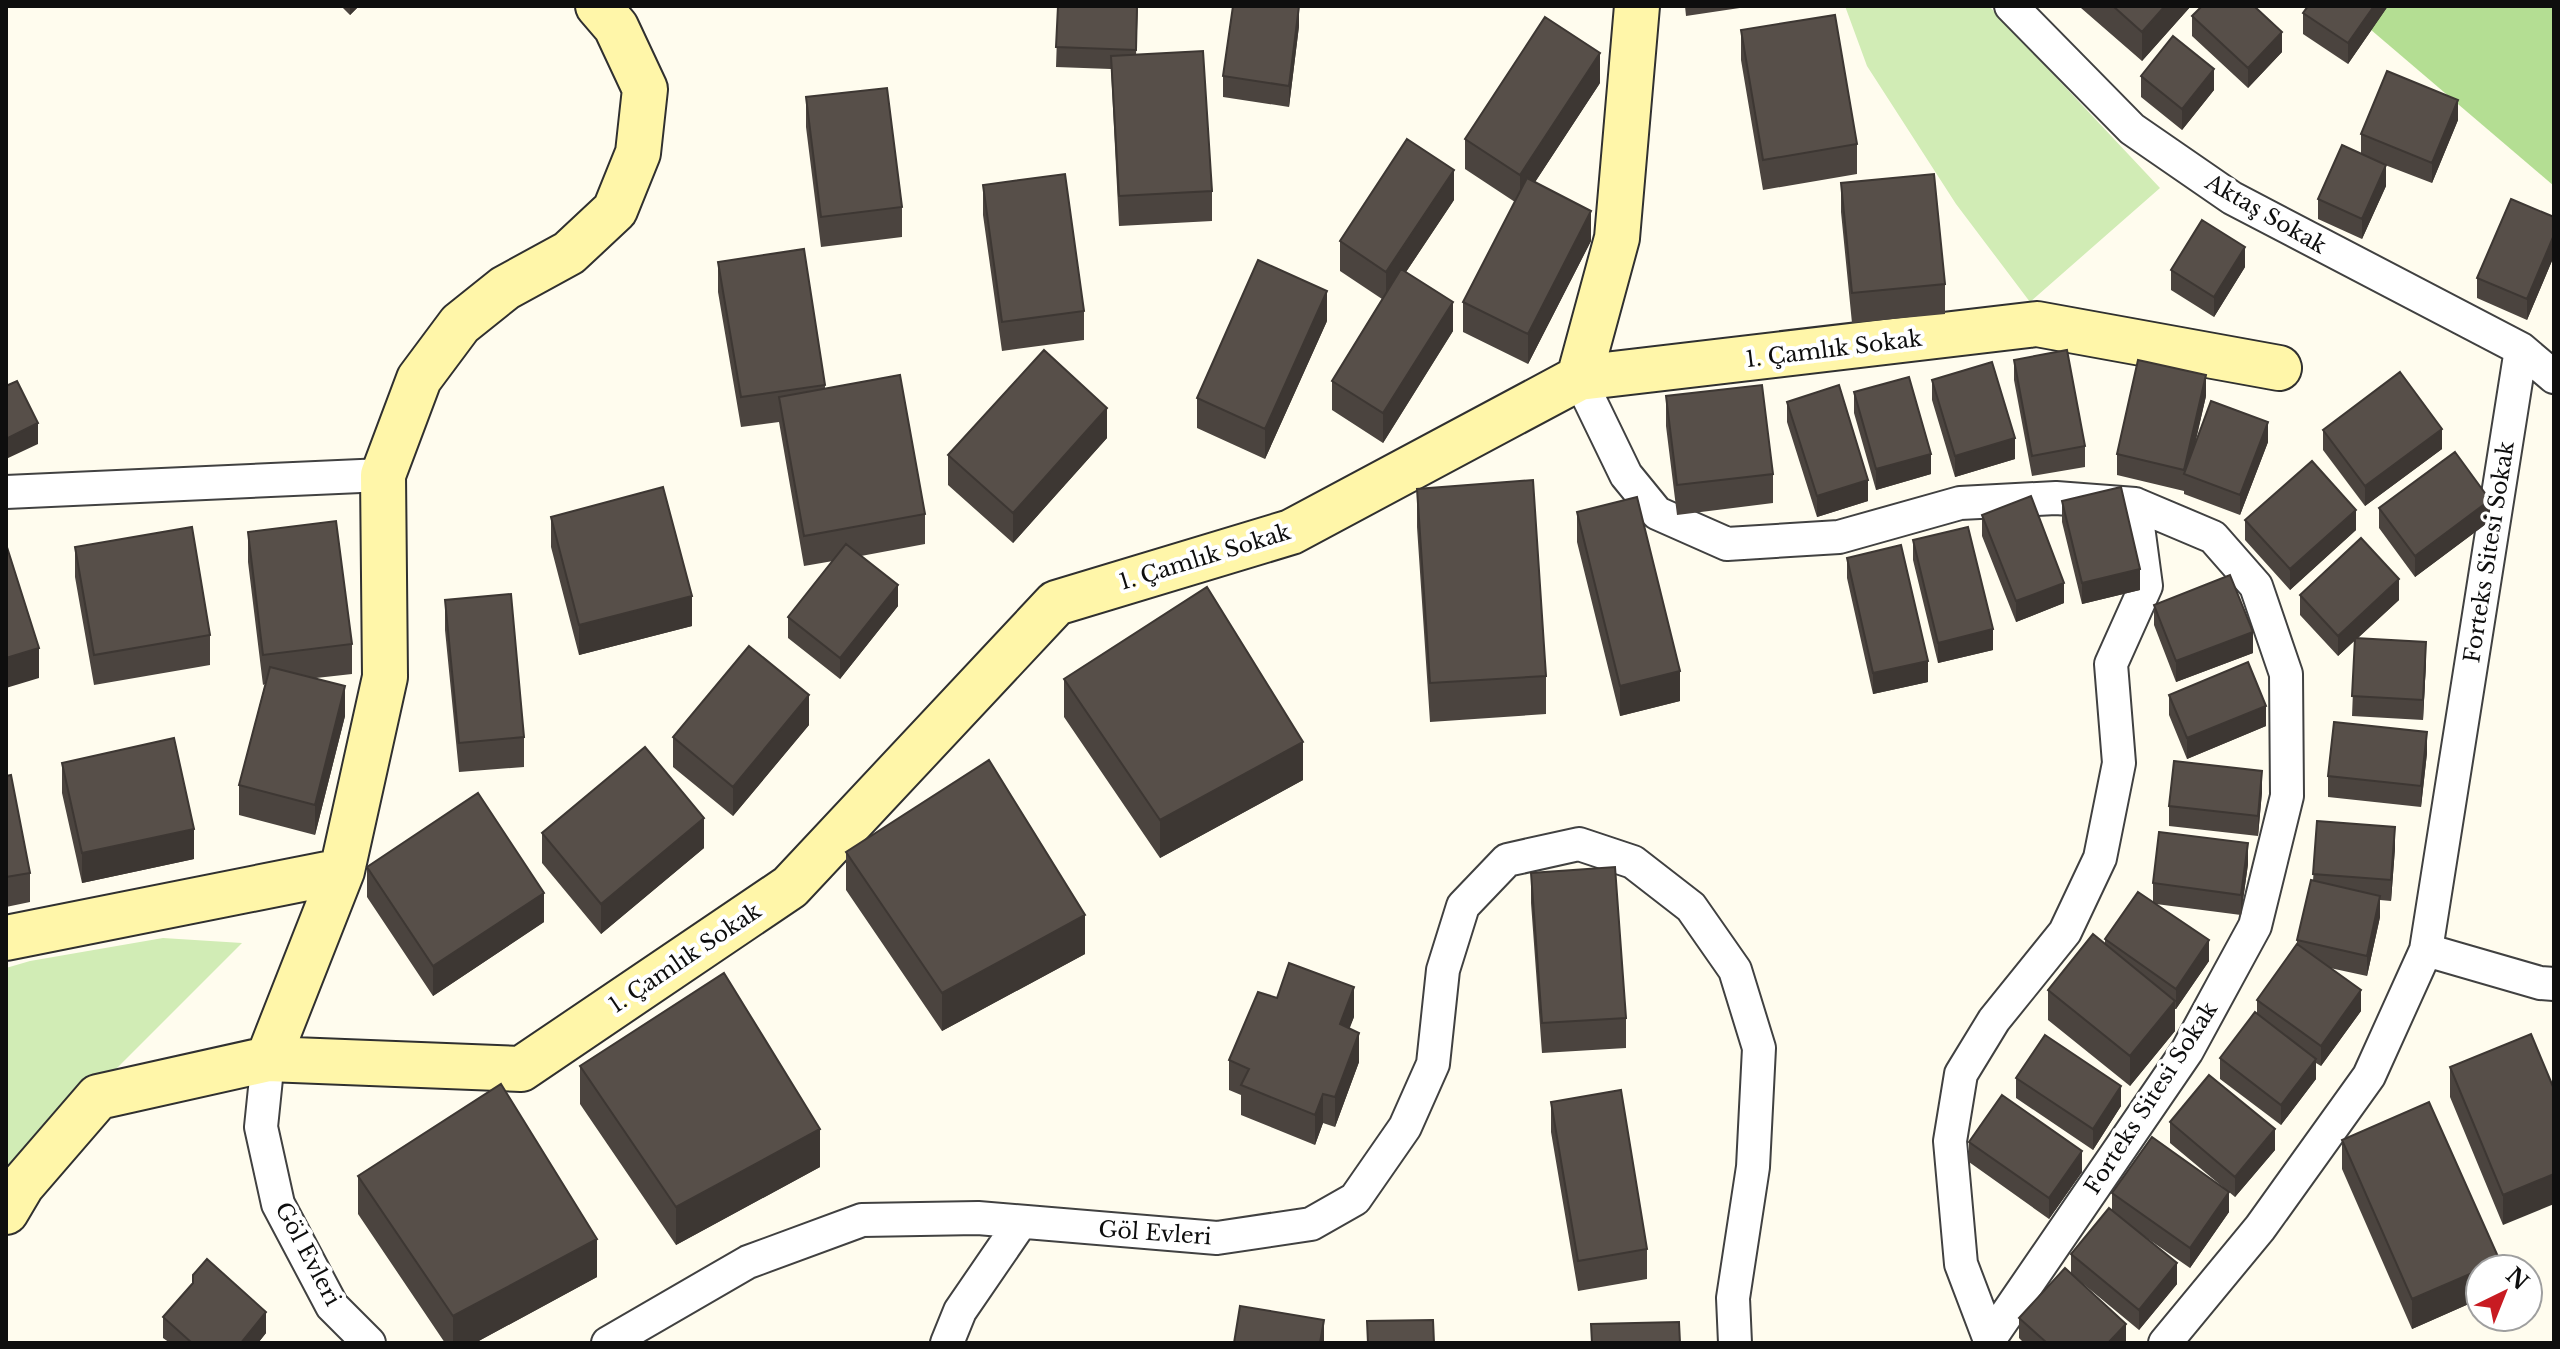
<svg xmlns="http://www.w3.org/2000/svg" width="2560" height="1349" font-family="'Libre Baskerville',serif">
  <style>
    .green { fill: #d1ecb5 }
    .forest { fill: #b4de93 }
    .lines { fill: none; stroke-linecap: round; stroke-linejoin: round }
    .street-casing { stroke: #414141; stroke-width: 36 }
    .secondary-casing { stroke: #303030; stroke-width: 48 }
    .street { stroke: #fff; stroke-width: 32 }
    .secondary { stroke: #fff6a9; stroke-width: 44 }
    .wall { fill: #4b443f }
    .shaded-wall { fill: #3d3733 }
    .building { fill: #574f49; stroke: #3d3733; stroke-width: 2 }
    .labels { text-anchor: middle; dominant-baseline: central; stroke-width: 8; stroke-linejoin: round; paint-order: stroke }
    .street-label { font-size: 22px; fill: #0e0e0e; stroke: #fff }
  </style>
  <rect width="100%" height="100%" fill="#fffcee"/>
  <!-- green -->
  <path class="green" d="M1845 6H1989L2160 188 2030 302 1956 204 1867 66Z
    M163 938 242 943 45 1140 6 1200V968L30 961Z"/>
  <!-- forest -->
  <path class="forest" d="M2343 6H2554V186Z"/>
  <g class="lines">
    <defs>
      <path id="street" d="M2011 6 2132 129 2232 198 2521 349 2554 377
        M1579 378 1626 475 1657 513 1727 544 1839 537 1960 503 2056 498 2135 504 2213 537 2256 586 2286 674 2287 796 2255 926 2187 1051 1989 1340
        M6 492 383 475
        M2426 950 2540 983 2554 984
        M268 1059 261 1127 278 1204 332 1306 369 1343
        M608 1343 748 1262 862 1220 978 1218 1217 1238 1311 1224 1355 1199 1405 1127 1433 1064 1443 970 1463 906 1507 860 1579 844 1633 862 1691 907 1735 970 1759 1048 1753 1167 1733 1298 1735 1343
        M947 1343 960 1311 1021 1222
        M1991 1343 1961 1264 1950 1141 1961 1074 1994 1020 2065 932 2100 858 2119 763 2111 664 2146 586 2135 504
        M2165 1343 2260 1228 2369 1076 2426 950 2521 349"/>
      <path id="secondary" d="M1579 378 1617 238 1637 6
        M6 938 342 871
        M268 1059 521 1069 790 887 1056 603 1291 532 1579 378 2037 324 2279 368
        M6 1212 22 1185 98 1097 268 1059 342 871 385 677 383 475 419 379 460 324 505 288 569 253 615 210 638 153 645 89 616 27 598 6"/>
    </defs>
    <!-- street casing -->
    <use href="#street" class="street-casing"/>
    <!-- secondary casing -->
    <use href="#secondary" class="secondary-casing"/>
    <!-- street -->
    <use href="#street" class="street"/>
    <!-- secondary -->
    <use href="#secondary" class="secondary"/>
  </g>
  <!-- wall -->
  <path class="wall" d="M341 6H359L350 15Z
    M1058 6H1138L1136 55 1212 191V221L1119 226 1111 69 1056 67Z
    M1685 6H1753L1686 16Z
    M2081 6H2191L2142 61 2081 8Z
    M2388 6 2348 64 2303 34V13Z
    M2192 16 2282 52 2248 88 2192 36Z
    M1299 26 1289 107 1223 97V76Z
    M1741 30 1857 144V174L1763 190 1741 60Z
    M2141 76 2214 90 2182 130 2141 97Z
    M1600 83 1535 182 1591 241 1528 364 1463 332V302L1515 202 1465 169V139Z
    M806 97 902 207V237L821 247 806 127Z
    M2458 120 2432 183 2385 165 2386 186 2362 239 2318 219V199L2361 154V134Z
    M1841 183 1945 284V314L1852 323 1841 212Z
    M983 185 1084 311V340L1002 351 983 215Z
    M1454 200 1406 272 1453 331 1383 443 1332 410V381L1382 299 1340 271V241Z
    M2554 217V256L2527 320 2477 298V278Z
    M718 262 825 385V388L925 514V544L861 556 898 606 840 679 788 638V617L833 561 804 566 779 422 741 427 718 292Z
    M2245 267 2214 317 2171 290V270Z
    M1327 321 1265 459 1197 428V398Z
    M2014 360 2085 446V467L2032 476 2014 380Z
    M1932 380 2015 459 1955 477 1932 400Z
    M1854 392 1931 474 1876 490 1854 413Z
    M1666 396 1773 474V503L1677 515 1666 426Z
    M2206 396 2194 447 2268 442 2240 515 2184 494V491L2117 475V454Z
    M1787 402 1868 501 1817 517 1787 422Z
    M2323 430 2442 449 2365 506 2323 450Z
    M1107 438 1013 543 948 485V455Z
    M1417 489 1546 676V714L1430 722 1417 527Z
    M2062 501 2140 590 2082 604 2062 522Z
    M2379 508 2490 521 2415 577 2379 528Z
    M1577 512 1680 701 1620 716 1577 542Z
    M1982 515 2064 603 2016 622 1982 536Z
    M551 517 692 626 579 655 551 547Z
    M2245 520 2356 530 2290 590 2245 540Z
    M248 532 352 644V674L316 678 345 716 315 835 239 815V785L265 684 263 685 248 562Z
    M1913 540 1993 650 1938 663 1913 560Z
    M75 547 210 635V665L94 685 75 577Z
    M1847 558 1928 682 1873 694 1847 578Z
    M2300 595 2399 600 2358 638 2426 662 2423 720 2352 716 2355 640 2338 656 2300 615Z
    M445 600 524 737V767L459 772 445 630Z
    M2154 605 2253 653 2176 682 2154 625Z
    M1064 679 1303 780 1160 858 1064 717Z
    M2169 695 2266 726 2187 759 2169 715Z
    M809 725 733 816 673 767V737Z
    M2427 753 2421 807 2328 797V776Z
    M62 763 194 859 82 883 62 793Z
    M6 776 30 873V902L6 907Z
    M2262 792 2258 836 2169 826V806Z
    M2317 821 2395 848 2391 901 2380 900V917L2367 976 2330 968 2361 1011 2321 1066 2316 1063V1079L2281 1125 2220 1079V1058L2257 1014V1000L2297 944V940L2313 881Z
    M542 833 704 848 601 934 542 863Z
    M846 852 1085 954 942 1031 846 890Z
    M2248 864 2241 915 2156 904 2209 961 2176 1009H2175V1031L2130 1086 2048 1020V990L2105 944V939L2153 902V883Z
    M367 867 544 922 433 996 367 897Z
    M1531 873 1626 1018V1048L1542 1053 1531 903Z
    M1354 1017 1349 1028 1359 1062 1335 1127 1323 1123 1315 1145 1241 1115V1095L1229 1090V1060Z
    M2531 1034 2503 1225 2450 1097V1067Z
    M580 1066 820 1167 676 1245 580 1104Z
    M2016 1078 2121 1106 2093 1150 2016 1098Z
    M1551 1102 1647 1249V1279L1578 1291 1551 1132Z
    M2170 1122 2275 1150 2235 1197 2229 1192V1212L2190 1268 2141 1234 2177 1284 2139 1330 2076 1278 2126 1343H2024L2019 1338V1318L2071 1274V1254L2112 1210V1193L2224 1188 2170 1143Z
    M2342 1140 2500 1269H2480V1299L2412 1329 2342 1169Z
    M1969 1142 2082 1172 2049 1219 1969 1162Z
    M358 1176 597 1277 475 1343H445L358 1214Z
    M163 1317 266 1333 258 1343H170L163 1338Z"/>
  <!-- shaded-wall -->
  <path class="shaded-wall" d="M350 6H359L350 15Z
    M1299 6V26L1289 107V86Z
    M2165 6H2191L2142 61V32Z
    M2374 6H2388L2348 64V43Z
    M2282 32V52L2248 88V68Z
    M1600 53V83L1520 205V175Z
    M2214 69V90L2182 130V109Z
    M2458 100V120L2432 183V163Z
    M2386 165V186L2362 239V219Z
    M1454 170V200L1386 302V272Z
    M1591 211V241L1528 364V334Z
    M2554 235V256L2527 320V299Z
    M2245 247V267L2214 317V297Z
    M1327 291V321L1265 459V429Z
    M1453 302V331L1383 443V413Z
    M2206 375V396L2188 475 2184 474V470Z
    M1107 408V438L1013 543V513Z
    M2268 422V442L2240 515V495Z
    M38 423V444L6 459V439Z
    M2442 429V449L2365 506V486Z
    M2015 438V459L1955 477V456Z
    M1931 454V474L1876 490V469Z
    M1868 480V501L1817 517V496Z
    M2490 500V521L2415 577V556Z
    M2356 510V530L2290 590V569Z
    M2140 569V590L2082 604V583Z
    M2399 579V600L2338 656V636Z
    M2064 583V603L2016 622V601Z
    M898 585V606L840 679V658Z
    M692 596V626L579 655V625Z
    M1993 629V650L1938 663V643Z
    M2253 632V653L2176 682V661Z
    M2426 642V662L2423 720V700Z
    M39 648V678L6 688V658Z
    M1928 661V682L1873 694V673Z
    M1680 671V701L1620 716V686Z
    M345 686V716L315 835V805Z
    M809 695V725L733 816V787Z
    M2266 706V726L2187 759V738Z
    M2427 732V753L2421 807V786Z
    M1303 742V780L1160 858V820Z
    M2262 771V792L2258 836V816Z
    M704 818V848L601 934V904Z
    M2395 827V848L2391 901V880Z
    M194 829V859L82 883V853Z
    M2248 843V864L2241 915V895Z
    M544 893V922L433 996V966Z
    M2380 896V917L2367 976V956Z
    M1085 915V954L942 1031V993Z
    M2209 940V961L2176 1009V989Z
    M1354 987V1017L1340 1054V1024Z
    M2361 990V1011L2321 1066V1046Z
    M2175 1001V1031L2130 1086V1056Z
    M1359 1033V1062L1335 1127V1097Z
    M2316 1059V1079L2281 1125V1105Z
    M2121 1086V1106L2093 1150V1129Z
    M1323 1094V1123L1315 1145V1115Z
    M820 1129V1167L676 1245V1207Z
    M2275 1129V1150L2235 1197V1177Z
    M2082 1151V1172L2049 1219V1198Z
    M2554 1174V1204L2503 1225V1195Z
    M2229 1192V1212L2190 1268V1248Z
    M597 1239V1277L475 1343H453V1316Z
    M2500 1261V1269H2481Z
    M2177 1263V1284L2139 1330V1310Z
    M2480 1269V1299L2412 1329V1299Z
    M266 1312V1333L258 1343H241Z
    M1324 1320V1343H1320Z
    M2126 1324V1343H2108Z"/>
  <!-- building -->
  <path class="building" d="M1058 6H1137L1136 50 1056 47Z
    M1233 6H1299L1289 86 1223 76Z
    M2113 6H2165L2142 32Z
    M2202 6H2254L2282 32 2248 68 2192 16Z
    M2308 6H2374L2348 43 2303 13Z
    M1835 15 1857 144 1763 160 1741 30Z
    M1545 17 1600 53 1520 175 1465 139Z
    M2173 36 2214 69 2182 109 2141 76Z
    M1203 51 1212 191 1119 196 1111 56Z
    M2387 71 2458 100 2432 163 2361 134Z
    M887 88 902 207 821 217 806 97Z
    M1407 139 1454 170 1386 272 1340 241Z
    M2342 145 2386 165 2362 219 2318 199Z
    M1065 174 1084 311 1002 322 983 185Z
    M1934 174 1945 284 1852 293 1841 183Z
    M1527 178 1591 211 1528 334 1463 302Z
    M2511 199 2554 217V235L2527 299 2477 278Z
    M2202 220 2245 247 2214 297 2171 270Z
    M804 249 825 385 741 397 718 262Z
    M1258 260 1327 291 1265 429 1197 398Z
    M1401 269 1453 302 1383 413 1332 381Z
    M1044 350 1107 408 1013 513 948 455Z
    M2067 350 2085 446 2032 456 2014 360Z
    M2138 360 2206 375 2184 470 2117 454Z
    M1992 362 2015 438 1955 456 1932 380Z
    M2400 372 2442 429 2365 486 2323 430Z
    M900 375 925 514 804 536 779 397Z
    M1909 377 1931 454 1876 469 1854 392Z
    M17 381 38 423 6 439V386Z
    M1762 385 1773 474 1677 485 1666 396Z
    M1839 385 1868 480 1817 496 1787 402Z
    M2211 401 2268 422 2240 495 2184 474Z
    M2455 452 2490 500 2415 556 2379 508Z
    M2312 461 2356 510 2290 569 2245 520Z
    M1533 480 1546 676 1430 683 1417 489Z
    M663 487 692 596 579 625 551 517Z
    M2121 487 2140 569 2082 583 2062 501Z
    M2031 496 2064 583 2016 601 1982 515Z
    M1637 497 1680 671 1620 686 1577 512Z
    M336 521 352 644 263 655 248 532Z
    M192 527 210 635 94 655 75 547Z
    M1968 527 1993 629 1938 643 1913 540Z
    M2361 538 2399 579 2338 636 2300 595Z
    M6 544 39 648 6 658Z
    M846 544 898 585 840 658 788 617Z
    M1901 545 1928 661 1873 673 1847 558Z
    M2230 575 2253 632 2176 661 2154 605Z
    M1207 587 1303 742 1160 820 1064 679Z
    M511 594 524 737 459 743 445 600Z
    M2355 638 2426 642 2423 700 2352 696Z
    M749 646 809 695 733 787 673 737Z
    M2248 662 2266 706 2187 738 2169 695Z
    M270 667 345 686 315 805 239 785Z
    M2334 722 2427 732 2421 786 2328 776Z
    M174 738 194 829 82 853 62 763Z
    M645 747 704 818 601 904 542 833Z
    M989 760 1085 915 942 993 846 852Z
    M2174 761 2262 771 2258 816 2169 806Z
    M11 775 30 873 6 877V776Z
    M478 793 544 893 433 966 367 867Z
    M2317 821 2395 827 2391 880 2313 874Z
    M2159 832 2248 843 2241 895 2153 883Z
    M1615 867 1626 1018 1542 1023 1531 873Z
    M2311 880 2380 896 2367 956 2297 940Z
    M2138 892 2209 940 2176 989 2105 939Z
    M2093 934 2175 1001 2130 1056 2048 990Z
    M2297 944 2361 990 2321 1046 2257 1000Z
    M1289 963 1354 987 1340 1024 1359 1033 1335 1097 1323 1094 1315 1115 1241 1085 1249 1069 1229 1060 1258 992 1277 998Z
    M724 973 820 1129 676 1207 580 1066Z
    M2255 1012 2316 1059 2281 1105 2220 1058Z
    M2531 1034 2554 1089V1174L2503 1195 2450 1067Z
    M2045 1035 2121 1086 2093 1129 2016 1078Z
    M2209 1075 2275 1129 2235 1177 2170 1122Z
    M501 1084 597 1239 453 1316 358 1176Z
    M1621 1090 1647 1249 1578 1261 1551 1102Z
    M2002 1095 2082 1151 2049 1198 1969 1142Z
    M2429 1102 2500 1261 2412 1299 2342 1140Z
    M2152 1137 2229 1192 2190 1248 2112 1193Z
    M2109 1208 2177 1263 2139 1310 2071 1254Z
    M207 1259 266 1312 241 1343H192L163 1317 193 1283V1275Z
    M2065 1268 2126 1324 2108 1343H2047L2019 1318Z
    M1240 1306 1324 1320 1320 1343H1234Z
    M1433 1320 1434 1343H1368L1367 1321Z
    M1679 1322 1680 1343H1592L1591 1324Z"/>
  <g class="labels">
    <!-- street labels -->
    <g class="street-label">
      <text transform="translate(2266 214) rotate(30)">Aktaş Sokak</text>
      <text transform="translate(1834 349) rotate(-7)">1. Çamlık Sokak</text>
      <text transform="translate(2489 552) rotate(-81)">Forteks Sitesi Sokak</text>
      <text transform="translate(1205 557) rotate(-17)">1. Çamlık Sokak</text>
      <text transform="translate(685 958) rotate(-34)">1. Çamlık Sokak</text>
      <text transform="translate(2151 1098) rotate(-57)">Forteks Sitesi Sokak</text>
      <text transform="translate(1155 1233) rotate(4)">Göl Evleri</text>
      <text transform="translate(308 1254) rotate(62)">Göl Evleri</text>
    </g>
  </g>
  <!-- border -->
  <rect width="2560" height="1349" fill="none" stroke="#0e0e0e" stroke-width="16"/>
  <!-- north arrow -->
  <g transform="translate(2504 1293) rotate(43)"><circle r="38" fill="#ffffff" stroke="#9f9f9f" stroke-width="2"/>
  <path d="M0-6L14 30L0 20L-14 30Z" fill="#c81b22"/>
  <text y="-12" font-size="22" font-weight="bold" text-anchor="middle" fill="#0e0e0e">N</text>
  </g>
</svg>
